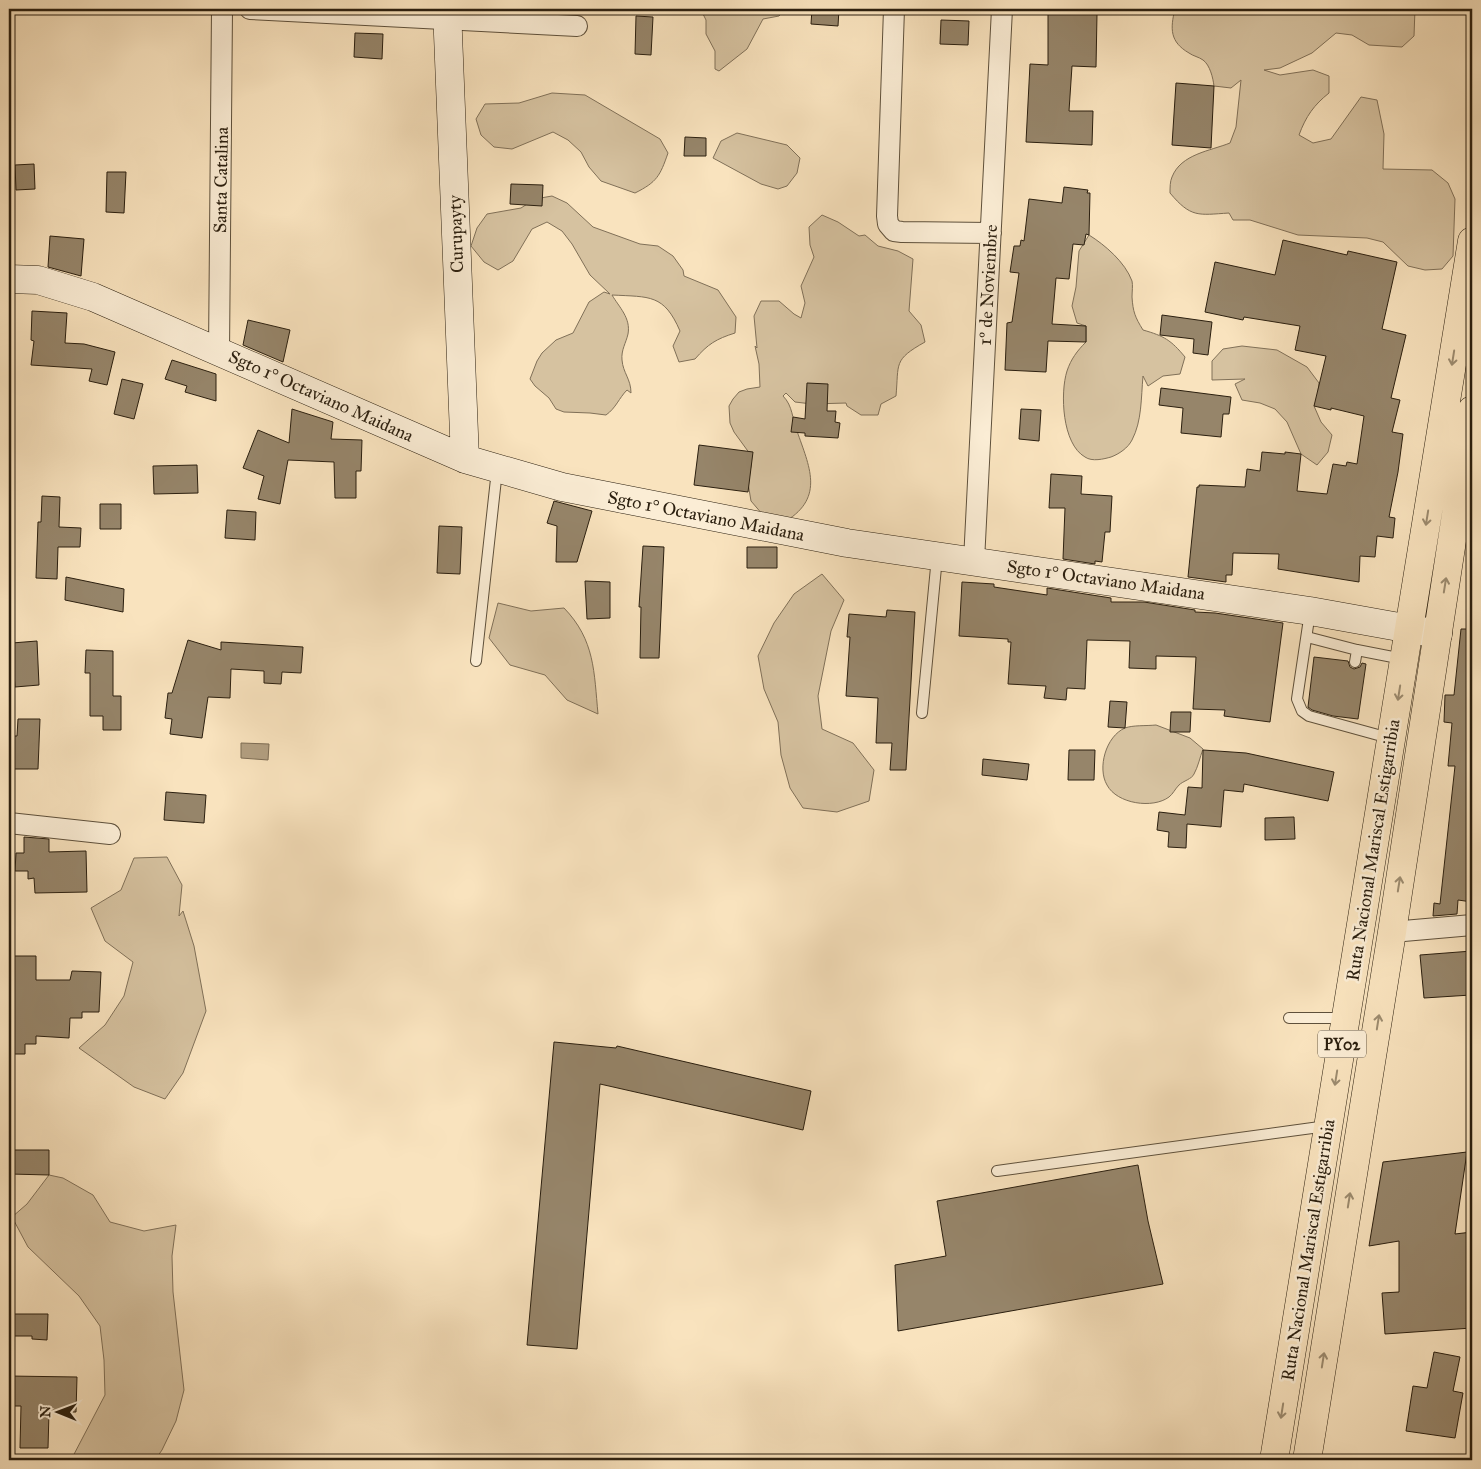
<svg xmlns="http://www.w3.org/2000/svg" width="1481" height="1469" font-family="'IM FELL Great Primer',serif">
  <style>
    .green { fill: #d6c2a0; stroke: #807058 }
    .water { fill: #b3a082; stroke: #7d6c54 }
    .building { fill: #96856a; stroke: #2b1f0f }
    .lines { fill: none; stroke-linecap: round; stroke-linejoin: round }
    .lane-casing { stroke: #5e503b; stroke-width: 12 }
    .street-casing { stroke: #5e503b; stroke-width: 22 }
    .secondary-casing { stroke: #2b1f0f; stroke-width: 29 }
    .highway-casing { stroke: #2b1f0f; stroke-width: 29 }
    .lane { stroke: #fbedd5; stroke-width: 10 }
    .street { stroke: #fbedd5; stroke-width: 20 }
    .secondary { stroke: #fbedd5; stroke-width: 28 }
    .highway { stroke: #f9e3be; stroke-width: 28 }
    .oneway { stroke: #9c8b6f }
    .labels { text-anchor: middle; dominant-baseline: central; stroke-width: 5; stroke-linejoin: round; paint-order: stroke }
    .shield { fill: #fbedd5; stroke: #695d4a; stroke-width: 1 }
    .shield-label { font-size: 16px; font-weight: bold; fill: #2b1f0f }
    .street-label { font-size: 18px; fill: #2b1f0f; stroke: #fbedd5 }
  </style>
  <rect width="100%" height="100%" fill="#f9e3be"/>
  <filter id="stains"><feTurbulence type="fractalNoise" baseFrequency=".004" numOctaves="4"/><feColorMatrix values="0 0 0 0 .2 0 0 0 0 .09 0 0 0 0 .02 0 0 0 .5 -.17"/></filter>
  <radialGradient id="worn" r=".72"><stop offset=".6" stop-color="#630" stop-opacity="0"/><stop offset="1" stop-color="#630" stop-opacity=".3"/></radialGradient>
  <!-- green -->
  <path class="green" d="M703 9H786L779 16 763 19 747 49 719 71 715 69V51L706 34V20L702 12Z
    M1175 9H1415L1414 36 1402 47 1369 45 1352 35 1336 33 1312 53 1280 68 1264 70 1280 75 1313 70 1329 76V93C1314 105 1306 116 1299 135L1313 143 1331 139 1361 97 1377 100 1384 134 1383 169 1432 170 1448 183 1455 199 1453 256 1442 269 1425 270 1408 266 1383 242 1367 238 1298 235 1250 220H1233L1229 213C1198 215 1191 218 1170 193 1170 188 1170 181 1172 177 1181 154 1210 151 1230 143L1236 127 1241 80 1231 88 1214 86C1213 78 1210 65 1203 60 1199 57 1193 56 1189 53 1170 42 1170 29 1175 9Z
    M552 93 585 95 660 139 668 153C660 176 657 182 635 193L601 181 589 167 581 152 568 140 553 132 512 149 494 147 481 135 476 119 485 104 519 103Z
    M737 133 787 145 800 158 797 173 787 186 778 189 761 184 713 158 721 141Z
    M552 196 567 203 593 227 640 244 658 246 673 256 683 270 684 276 718 290 736 317 735 333C716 339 708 344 695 359L679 362 673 346 680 331C664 294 650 297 612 295 619 307 631 318 628 334 626 343 621 350 622 360 623 373 631 379 631 393L627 390C619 398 616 408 606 415L590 413 564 412 556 409 549 398 535 386 530 379 537 361 542 353 556 340 573 333 589 302 604 292 610 294 590 275 572 244 562 231 547 222 532 229 513 261 498 270 484 262 471 246 477 228 487 214 521 208 535 199Z
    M822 215 838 222 859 236 865 235 878 246 898 251 913 259 909 311 921 325 925 342C893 360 899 363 896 396L881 404 878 415H861L847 406 846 403 812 404 795 402 786 393 783 396C793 406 792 419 797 431 809 466 825 497 786 521L763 515 751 501 748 483 751 466 750 454 734 432 730 423 729 406 733 399 739 392 747 389 760 387 759 364 755 346 757 348 754 316 761 301H779L794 314 801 318 805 303 801 286 814 257 810 245 809 227Z
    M1089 235C1105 245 1125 262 1132 281 1133 285 1132 292 1132 297 1133 312 1135 317 1143 330 1164 336 1171 340 1185 357L1180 374 1163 376 1148 386 1143 376C1141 398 1142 421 1132 440 1128 448 1119 454 1111 457 1104 459 1092 462 1085 457 1062 444 1060 393 1067 371 1071 359 1077 351 1086 342V326L1077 323 1072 306 1076 287 1079 251Z
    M1242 346 1277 350 1307 367 1319 383 1317 401 1314 406 1321 422 1332 435 1328 452 1317 465 1301 454 1287 422 1275 409 1260 403 1242 400 1235 384 1245 379 1212 380V361L1223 349Z
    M822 574 844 600 831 631 818 696 822 729 853 743 874 770 869 801 837 812 803 808 790 788 781 755 778 722 764 689 758 656 774 623 794 594Z
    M498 603 531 611 564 608C595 640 594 672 598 714L567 700 545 675 510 665 489 638Z
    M1156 725 1190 738 1203 749C1200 757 1198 767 1194 774 1192 779 1183 781 1179 785 1175 789 1173 794 1169 797 1153 809 1117 804 1107 785 1097 768 1106 736 1125 728 1133 725 1146 726 1156 725Z
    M167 857 182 885 179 916 183 911 194 946 206 1011 183 1073 165 1099 134 1087 79 1048 105 1025 124 996 133 962 105 941 91 908 121 890 134 858Z
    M49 1175 63 1178 93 1195 110 1222 144 1231 176 1225 172 1256 173 1292 184 1390 176 1421 162 1450 155 1460H71L105 1395 104 1360 100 1326 79 1296 28 1247 12 1217 27 1204Z"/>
  <!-- water -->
  <path class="water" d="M241 743 269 744 268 760 241 758Z"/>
  <!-- building -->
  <path class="building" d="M812 9H839L838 26 811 24Z
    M1048 13 1097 14 1096 67 1072 66 1069 111H1093L1092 145 1026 142 1030 64 1048 65Z
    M636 16 653 17 651 55 635 54Z
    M941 20 969 21 968 45 940 44Z
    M355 33 383 34 382 59 354 57Z
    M1176 83 1214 86 1211 148 1172 145Z
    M685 137 706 138V156H684Z
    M34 164 35 189 16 190 15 165Z
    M107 172H126L124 213 106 212Z
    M511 184 543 185 542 206 510 204Z
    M1064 187 1088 190 1087 193H1090L1089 235 1086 234 1084 245 1073 244 1069 279 1056 278 1052 324 1086 326V342L1048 341 1046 372 1005 370 1007 323 1012 322 1019 273 1010 272 1014 246H1020L1021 240 1024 241 1029 199 1062 203Z
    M50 236 84 239 81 276 48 267Z
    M1283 240 1347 255 1348 251 1397 262 1382 329 1406 335 1391 398 1400 400 1392 432 1403 434 1398 472 1389 517 1395 518 1393 538 1377 536 1375 557 1360 556 1359 582 1278 569 1279 554 1233 553 1232 575H1226V582L1188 577 1197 487H1199V485L1245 487 1247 469 1260 471 1262 452 1285 454V452L1301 454 1297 491 1327 494 1333 464 1346 466 1347 462 1357 464 1364 416 1331 408V410L1314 406 1326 356 1295 350 1300 326 1244 317 1243 320 1205 312 1215 262 1275 275Z
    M32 311 67 313 65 343 84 344 115 352 107 385 89 381 92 369 31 365 34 341 31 340Z
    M1162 315 1212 322 1208 355 1193 353 1194 339 1160 335Z
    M248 320 290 330 283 362 243 345Z
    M172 360 216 374V401L185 392 187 386 165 379Z
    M122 379 143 384 134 419 114 414Z
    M807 383 828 384 827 411H836L835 422 840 423 838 438 805 436V433L791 432 793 417 805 419Z
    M1161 388 1231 397 1229 414H1223L1221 437 1181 433 1183 408 1159 405Z
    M292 409 333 422 331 439 362 440 361 471H356V498H335L334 462 288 460 280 504 258 499 264 476 243 468 258 430 289 443Z
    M1021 409 1041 410 1039 441 1019 439Z
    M699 445 753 452 748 492 694 485Z
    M197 465 198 493 154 494 153 466Z
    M1051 474 1082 476 1081 494 1112 496 1110 532H1105L1102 562 1095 561V564L1063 559 1065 508H1049Z
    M42 496 60 497 59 527 81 528 80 547H58L57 579 36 578 38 522H41Z
    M554 501 592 511 577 562H556L557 526 547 523Z
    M100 504H121V529H100Z
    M227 510 256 512 255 540 225 538Z
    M439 526 462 527 460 574 437 573Z
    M643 546 664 547 659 658H640L641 607H639Z
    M747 547H777V568H747Z
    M66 577 124 589 123 612 65 600Z
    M585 581 610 582V618L587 619Z
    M962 582 994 584V587L1047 595V588L1111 598V602H1144L1195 610V612L1215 613 1283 623 1270 722 1224 716 1225 710 1193 709 1196 657 1156 656V669L1129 668 1130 641 1087 640 1085 689 1067 688 1066 700 1044 698 1046 686 1008 684 1011 642H1008V639L959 636Z
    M887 610 915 612 906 770H890L892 743H876L878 698 846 696 850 637H847L849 614 886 617Z
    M1461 629H1472V902L1458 900 1457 914 1433 916 1434 903 1440 904 1455 766H1448L1452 723 1444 722 1445 695H1454Z
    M188 640 221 650V642L303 647 301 673 282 672 281 684 264 683V671L231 669 230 698 208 697 202 738 170 734 172 719 165 718 168 693H172Z
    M37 641 39 685 15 687 12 643Z
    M86 650 113 651V696H121V730H103V716H90V673H85Z
    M1314 657 1348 661 1350 667 1354 669 1360 667 1362 663 1366 664 1358 719 1333 716 1312 710 1308 707Z
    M1110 701 1127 702 1125 728 1108 727Z
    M1171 712H1191L1190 732H1170Z
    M18 719H40L38 769H10L11 736H17Z
    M1069 750H1095L1094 780H1068Z
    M1203 750 1246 753 1334 772 1328 801 1244 784 1243 792 1224 790 1221 827 1187 824 1186 848 1168 847 1169 832 1157 830 1159 812 1185 815 1188 787 1202 788Z
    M983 759 1029 764 1027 780 982 775Z
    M166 792 206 795 204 823 164 820Z
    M1294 817 1295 839 1265 840V818Z
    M24 837 49 839V852L86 851 87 892 35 893 34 878 28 879V871H15L16 853H24Z
    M1472 951V973H1469L1471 995 1424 998 1420 955Z
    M9 956H36V980H70L72 971 101 972 99 1012H82V1018H70L69 1038 36 1036V1044H25V1054H9Z
    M554 1042 616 1048 617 1046 811 1091 803 1130 600 1084 577 1349 527 1345Z
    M11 1150H49V1175L10 1174Z
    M1467 1152 1455 1234 1472 1232V1328L1385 1334 1382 1293 1399 1292V1241L1369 1246 1383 1162Z
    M1138 1165 1148 1221 1163 1284 898 1331 895 1265 946 1256 937 1201Z
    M9 1314H48L47 1340 32 1339V1336H9Z
    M1434 1352 1460 1357 1453 1391 1463 1393 1455 1438 1406 1431 1413 1386 1427 1388Z
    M9 1376 77 1377 76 1412H49L48 1448H20L21 1406H9Z"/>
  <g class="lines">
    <defs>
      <path id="lane" d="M1310 612 1297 699 1302 711 1309 716 1389 738
        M1307 637 1357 650 1403 659
        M476 661 497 470
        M1355 662 1357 650
        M922 713 937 557
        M1289 1018H1345
        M997 1171 1327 1126"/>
      <path id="street" d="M250 9 577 26
        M894 9 887 216 888 224 894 231 902 232 991 233
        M219 352 222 9
        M974 561 1002 9
        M9 823 110 834
        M1392 932 1472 925"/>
      <path id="secondary" d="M447 9 465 459
        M9 279 38 280 93 297 465 459 562 487 847 543 1310 611 1438 634"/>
      <path id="highway" d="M1274 1460 1472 241
        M1307 1460 1392 932 1472 410"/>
    </defs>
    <!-- lane casing -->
    <use href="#lane" class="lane-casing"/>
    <!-- street casing -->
    <use href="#street" class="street-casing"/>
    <!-- secondary casing -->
    <use href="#secondary" class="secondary-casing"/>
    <!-- highway casing -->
    <use href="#highway" class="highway-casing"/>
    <!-- lane -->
    <use href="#lane" class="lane"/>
    <!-- street -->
    <use href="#street" class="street"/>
    <!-- secondary -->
    <use href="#secondary" class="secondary"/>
    <!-- highway -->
    <use href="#highway" class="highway"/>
  </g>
  <!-- one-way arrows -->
  <defs><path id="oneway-shaft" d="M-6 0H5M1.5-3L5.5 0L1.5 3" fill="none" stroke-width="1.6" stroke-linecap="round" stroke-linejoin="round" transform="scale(1.25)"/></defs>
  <g class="oneway">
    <use href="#oneway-shaft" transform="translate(1453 358) rotate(99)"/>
    <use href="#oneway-shaft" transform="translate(1427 518) rotate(99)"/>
    <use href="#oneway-shaft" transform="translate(1445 585) rotate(-81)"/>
    <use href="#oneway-shaft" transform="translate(1399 693) rotate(99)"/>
    <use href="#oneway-shaft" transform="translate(1399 884) rotate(-81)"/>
    <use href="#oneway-shaft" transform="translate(1378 1022) rotate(-81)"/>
    <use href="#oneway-shaft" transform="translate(1336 1078) rotate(99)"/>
    <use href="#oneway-shaft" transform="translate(1349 1200) rotate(-81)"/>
    <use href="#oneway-shaft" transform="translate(1323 1360) rotate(-81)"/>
    <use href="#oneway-shaft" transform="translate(1282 1411) rotate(99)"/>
  </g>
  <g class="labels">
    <!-- shield labels -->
    <rect class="shield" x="1318" y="1030.5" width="48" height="27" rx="4"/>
    <g class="shield-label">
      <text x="1342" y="1044">PY02</text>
    </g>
    <!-- street labels -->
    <g class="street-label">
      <text transform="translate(221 180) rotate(-89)">Santa Catalina</text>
      <text transform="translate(456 234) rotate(-92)">Curupayty</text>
      <text transform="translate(988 285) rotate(-87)">1º de Noviembre</text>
      <text transform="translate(321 396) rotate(24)">Sgto 1° Octaviano Maidana</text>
      <text transform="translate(706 516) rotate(11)">Sgto 1° Octaviano Maidana</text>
      <text transform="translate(1106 580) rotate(8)">Sgto 1° Octaviano Maidana</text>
      <text transform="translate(1373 850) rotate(-81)">Ruta Nacional Mariscal Estigarribia</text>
      <text transform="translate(1308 1250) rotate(-81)">Ruta Nacional Mariscal Estigarribia</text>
    </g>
  </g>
  <!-- margin -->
  <rect width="1481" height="1469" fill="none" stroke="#f9e3be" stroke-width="30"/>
  <rect x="10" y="10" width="1461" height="1449" fill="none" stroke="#2b1f0f" stroke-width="2.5"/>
  <rect x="15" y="15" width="1451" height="1439" fill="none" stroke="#2b1f0f"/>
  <!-- north arrow -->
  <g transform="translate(58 1412) rotate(271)" stroke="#fbedd5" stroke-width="4" paint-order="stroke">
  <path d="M0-4L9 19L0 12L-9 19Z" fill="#2b1f0f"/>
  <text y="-8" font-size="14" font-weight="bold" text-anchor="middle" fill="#2b1f0f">N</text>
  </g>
  <rect width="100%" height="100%" filter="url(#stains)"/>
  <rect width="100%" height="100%" fill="url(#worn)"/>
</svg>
